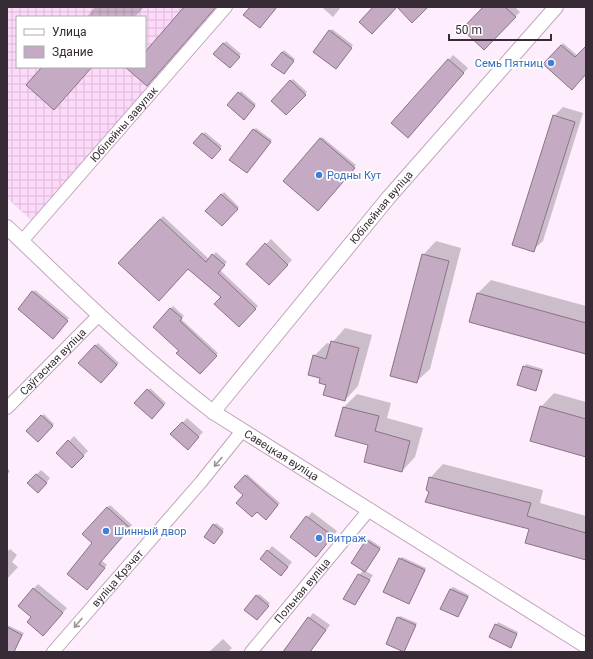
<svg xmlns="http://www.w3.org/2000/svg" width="593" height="659" font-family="Roboto,sans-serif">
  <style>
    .industrial { fill: url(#industrial-grid); fill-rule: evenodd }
    .shadow { fill: #0003 }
    .building { fill: #c5aac3; stroke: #8b7289 }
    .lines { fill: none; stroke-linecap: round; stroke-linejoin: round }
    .minor-casing { stroke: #c0a5be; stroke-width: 14 }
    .tertiary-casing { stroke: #c0a5be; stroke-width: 16 }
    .minor { stroke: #fff; stroke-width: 12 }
    .tertiary { stroke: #fff; stroke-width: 14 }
    .oneway { stroke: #9b969a }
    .shop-dot { fill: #3f7fe0; stroke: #fff; stroke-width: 1.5 }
    .labels { text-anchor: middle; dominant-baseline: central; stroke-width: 3.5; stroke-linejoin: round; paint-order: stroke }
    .shop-label { font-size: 11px; fill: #366cbe; stroke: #fff; text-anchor: start }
    .street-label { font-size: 11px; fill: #372c36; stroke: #fff }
  </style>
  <defs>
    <pattern id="industrial-grid" width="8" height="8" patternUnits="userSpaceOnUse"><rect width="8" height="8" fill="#fddafa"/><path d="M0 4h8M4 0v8" fill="none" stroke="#d9bbd7"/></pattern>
  </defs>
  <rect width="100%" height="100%" fill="#feedfc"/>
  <!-- industrial -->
  <path class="industrial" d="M7 7H219L32 221 7 198ZM17 17H145V67H17Z"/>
  <!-- shadow -->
  <path class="shadow" d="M95 7H144L135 17H87Z
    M324 7H341L333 17 323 8Z
    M485 7H515L520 12 484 49Z
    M332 29 353 45 337 66 330 31Z
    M226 41 241 54 232 65 215 54Z
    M563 43 578 56 586 51V73L545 64Z
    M284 50 295 59 286 71 273 64Z
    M453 55 468 68 412 132 393 123Z
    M293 79 307 92 286 114 272 101Z
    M241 91 256 104 243 118 228 105Z
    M563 107 583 113 543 241 533 250 554 116Z
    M256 128 272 140 249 170 254 130Z
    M205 132 222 146 212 158 195 143Z
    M322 137 356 165 320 208V139Z
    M224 192 239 207 222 225 207 211Z
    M163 216 209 259 216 252 227 262 220 270 258 306 239 326 222 297 188 268 119 263Z
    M271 239 292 260 269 284 248 264Z
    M436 241 461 248 430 369 416 382 423 255Z
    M491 280 586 306V353L478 293Z
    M35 290 69 318 55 335 33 292Z
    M173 306 184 316 181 319 218 353 200 373 180 351 154 327Z
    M345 328 372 335 358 386 345 400 321 377 314 356 327 343 331 344Z
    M98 343 119 363 101 382 80 363Z
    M526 364 543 369 536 390 518 385Z
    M150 388 166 403 152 418 136 403Z
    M554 393 586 402V456L541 407Z
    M357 394 391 403 387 418 423 428 415 457 402 471 369 444 337 436 344 407Z
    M44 414 54 424 38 441 27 431Z
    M187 418 203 432 192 444 172 434Z
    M74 436 88 451 72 467 58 453Z
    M443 464 543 490 540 503 586 516V559L530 528 431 492 430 478Z
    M7 468 10 471 7 475Z
    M41 470 50 478 43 487 28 483Z
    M247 474 280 503 266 518 236 487Z
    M110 505 132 525 101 560 107 565 89 586 93 543 84 534Z
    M312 512 337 531 316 556 291 536Z
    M216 523 224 529 216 541 214 525Z
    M369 539 381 547 365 571 373 575 354 604 344 598 363 570 367 541Z
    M272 546 292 562 286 570 268 551Z
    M10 549 17 555 12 562 18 567 7 579V552Z
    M402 557 426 568 409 603 400 559Z
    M38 584 67 608 48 630 19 605Z
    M453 587 469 595 457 616 451 589Z
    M259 594 270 603 259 617 257 596Z
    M313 613 330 625 310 652H282Z
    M400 616 417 623 404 650 398 618Z
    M498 622 518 632 512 644 490 637Z
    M7 625 24 633 14 651 7 648Z
    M223 639 232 648 228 652H209Z"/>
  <!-- building -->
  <path class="building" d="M184 7H216L147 86 125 67H145V52Z
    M250 7H277L260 28 243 15Z
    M373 7H428L412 23 397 7 372 34 359 22Z
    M483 7H505L516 17 484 50 462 29Z
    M329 30 352 48 336 69 313 52Z
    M223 43 240 57 230 68 213 54Z
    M561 45 575 57 586 46V74L572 90 543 64Z
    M282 52 294 61 284 74 271 65Z
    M448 59 464 73 408 138 391 123Z
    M42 67H92L54 110 26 85Z
    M290 80 306 95 286 115 271 101Z
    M238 92 255 106 244 120 227 105Z
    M553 115 575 122 534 252 512 245Z
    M253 129 271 142 247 173 229 160Z
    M202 133 221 149 212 159 193 143Z
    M320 138 355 168 318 211 283 181Z
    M221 194 238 209 222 226 205 211Z
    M160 219 206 262 212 254 225 265 218 273 256 309 239 327 214 304 221 297 188 269 159 301 118 263Z
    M265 243 288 265 269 285 246 264Z
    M422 254 449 261 417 383 390 376Z
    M32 291 68 321 53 339 18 309Z
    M477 293 586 323V354L469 322Z
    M170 308 182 318 180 321 217 356 200 374 176 353 179 351 153 327Z
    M331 341 359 348 345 401 323 395 326 385 319 383 320 378 308 375 313 355 326 359Z
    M95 345 117 365 101 383 78 363Z
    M523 366 542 371 536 391 517 385Z
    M147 389 164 405 152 419 134 403Z
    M540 406 586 419V457L530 441Z
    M343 407 379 416 375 431 410 441 402 472 364 462 368 445 335 436Z
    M41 415 53 426 38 442 26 431Z
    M182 422 199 437 188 450 170 434Z
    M68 440 84 456 72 468 56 453Z
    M36 474 47 483 38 493 27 483Z
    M245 475 278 505 266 520 257 512 252 517 236 503 243 495 234 487Z
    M429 477 531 503 527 516 586 533V560L525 543 529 529 425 502 429 492 426 490Z
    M107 507 130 528 99 564 105 568 87 590 67 574 92 543 82 534Z
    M306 516 333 536 316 557 290 537Z
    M213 524 223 532 214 544 204 537Z
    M366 540 380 549 365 572 351 563Z
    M267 550 288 567 281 576 260 559Z
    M399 558 425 570 409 604 383 592Z
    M358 574 370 580 355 605 343 599Z
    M33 588 63 613 43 636 27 622 31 617 18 606Z
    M450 589 468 597 458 617 440 609Z
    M256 595 269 606 257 620 244 610Z
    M308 617 326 630 310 652H283Z
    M397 617 416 625 404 652 386 644Z
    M495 624 517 634 511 648 489 637Z
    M7 627 22 635 14 652H7Z"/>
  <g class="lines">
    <defs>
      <g id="minor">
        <path id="s1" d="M22 241 226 7"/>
        <path id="s2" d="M7 408 99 315"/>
        <path id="s3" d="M53 652 201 482 242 431"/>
        <path id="s4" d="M251 652 369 510"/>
      </g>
      <g id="tertiary">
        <path id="s5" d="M7 227C73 291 140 356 213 412L586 646"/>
        <path id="s6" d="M213 412 389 197 556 7"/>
      </g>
    </defs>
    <!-- minor casing -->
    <use href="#minor" class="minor-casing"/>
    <!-- tertiary casing -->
    <use href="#tertiary" class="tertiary-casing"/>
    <!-- minor -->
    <use href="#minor" class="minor"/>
    <!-- tertiary -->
    <use href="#tertiary" class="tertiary"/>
  </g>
  <!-- one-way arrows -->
  <defs><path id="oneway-shaft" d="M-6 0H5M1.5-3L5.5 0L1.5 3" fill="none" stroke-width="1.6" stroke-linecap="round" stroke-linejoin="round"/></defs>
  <g class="oneway">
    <use href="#oneway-shaft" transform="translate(218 462) rotate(130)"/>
    <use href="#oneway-shaft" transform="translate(78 623) rotate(131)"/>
  </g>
  <!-- markers -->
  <g class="shop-dot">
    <circle cx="551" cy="63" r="4"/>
    <circle cx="319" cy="175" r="4"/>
    <circle cx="106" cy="531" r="4"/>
    <circle cx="319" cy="538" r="4"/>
  </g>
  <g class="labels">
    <!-- shop labels -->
    <g class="shop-label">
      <text x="543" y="63" text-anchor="end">Семь Пятниц</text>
      <text x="327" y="175">Родны Кут</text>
      <text x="114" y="531">Шинный двор</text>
      <text x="327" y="538">Витраж</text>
    </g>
    <!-- street labels -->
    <g class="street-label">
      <text stroke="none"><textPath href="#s1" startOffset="155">Юбілейны завулак</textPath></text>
      <text stroke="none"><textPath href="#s6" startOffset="265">Юбілейная вуліца</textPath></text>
      <text stroke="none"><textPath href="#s2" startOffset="65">Саўгасная вуліца</textPath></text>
      <text stroke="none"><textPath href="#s5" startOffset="358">Савецкая вуліца</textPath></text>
      <text stroke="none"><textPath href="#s3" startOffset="98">вуліца Крэчат</textPath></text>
      <text stroke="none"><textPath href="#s4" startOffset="80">Польная вуліца</textPath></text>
    </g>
  </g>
  <!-- border -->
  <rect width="593" height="659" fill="none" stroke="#372c36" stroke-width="16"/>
  <!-- legend -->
  <rect x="16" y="16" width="130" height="52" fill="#ffffff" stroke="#afabaf"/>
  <rect x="24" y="29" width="20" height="6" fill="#ffffff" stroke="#afabaf"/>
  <text x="52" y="36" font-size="12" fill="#372c36">Улица</text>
  <rect x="24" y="46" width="20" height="12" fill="#c5aac3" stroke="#afabaf"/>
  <text x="52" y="56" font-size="12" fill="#372c36">Здание</text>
  <!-- scale -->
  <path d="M449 34v6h102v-6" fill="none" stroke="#372c36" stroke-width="2"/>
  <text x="455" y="34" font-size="12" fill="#372c36" stroke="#ffffff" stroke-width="3" paint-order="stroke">50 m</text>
</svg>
